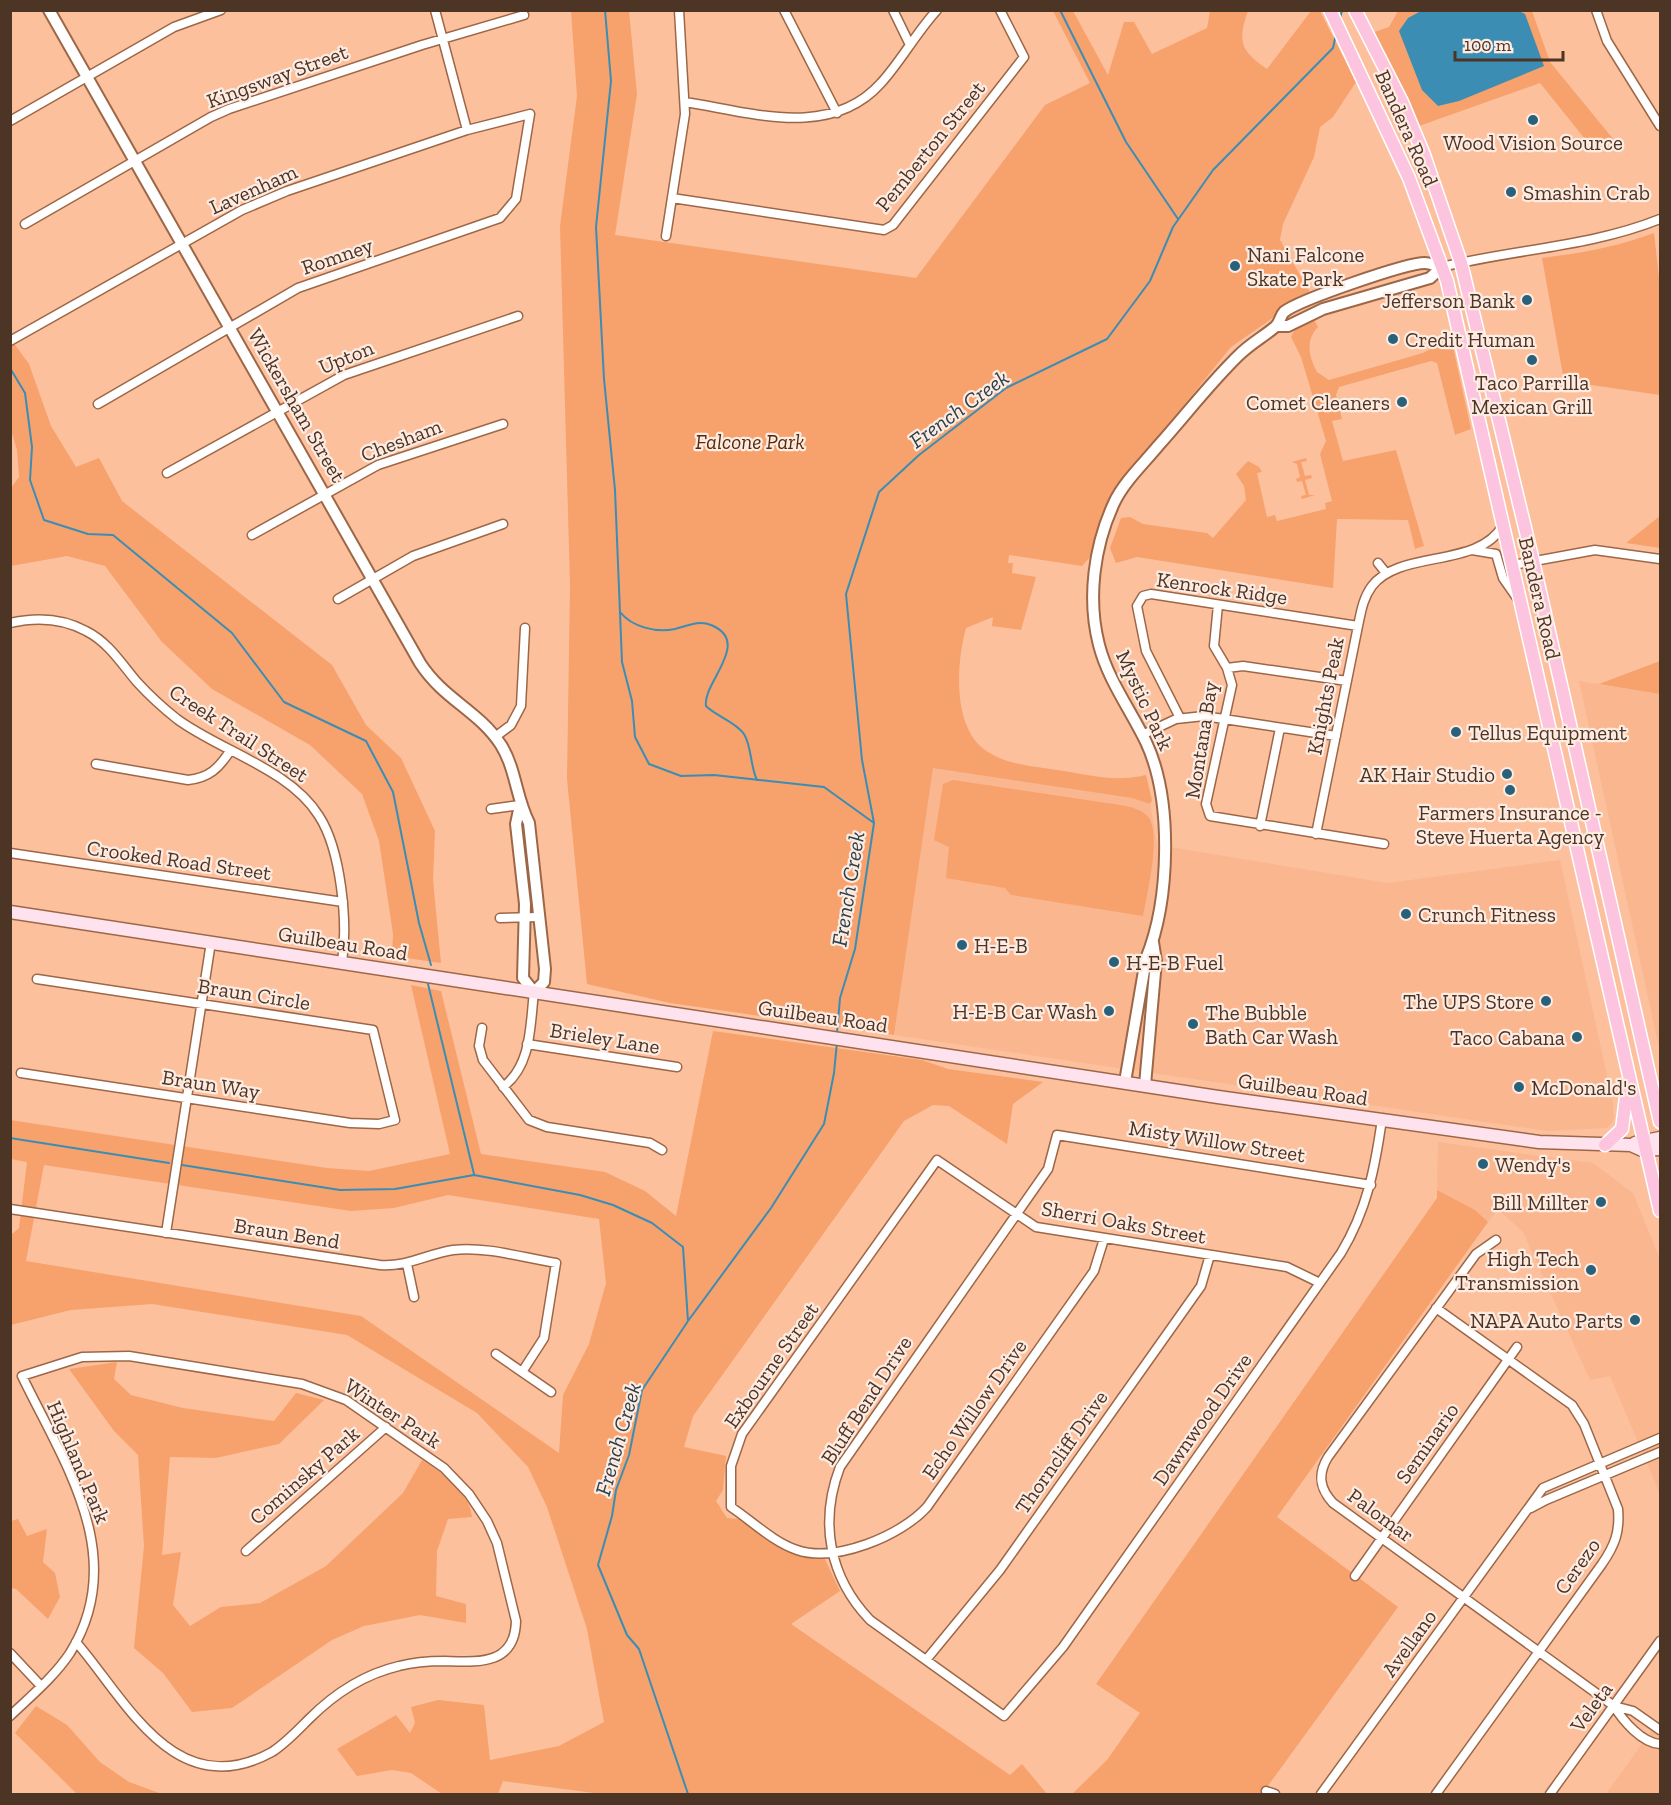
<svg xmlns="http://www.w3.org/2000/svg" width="1671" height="1805" font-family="'Zilla Slab',serif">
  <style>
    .built { fill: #f9b68f }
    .green { fill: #f7a16d; fill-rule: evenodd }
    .water { fill: #3c8db3 }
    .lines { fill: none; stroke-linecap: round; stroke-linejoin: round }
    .stream { stroke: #3c8db3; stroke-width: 2 }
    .minor-casing { stroke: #9d6747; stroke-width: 11 }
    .tertiary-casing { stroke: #9d6747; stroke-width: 14 }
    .secondary-casing { stroke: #9d6747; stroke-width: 15 }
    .primary-casing { stroke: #fff; stroke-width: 15 }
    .minor { stroke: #fff; stroke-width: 8 }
    .tertiary { stroke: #fff; stroke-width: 10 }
    .secondary { stroke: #fee2ee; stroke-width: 12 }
    .primary { stroke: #fcc4de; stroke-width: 12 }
    .poi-dot { fill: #29617b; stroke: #feebe1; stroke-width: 2 }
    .labels { text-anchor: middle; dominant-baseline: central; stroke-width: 4.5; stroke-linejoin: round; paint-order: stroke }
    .street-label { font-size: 21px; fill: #4d3526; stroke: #feebe1 }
    .poi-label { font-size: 21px; fill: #4d3526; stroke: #feebe1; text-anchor: start }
    .park-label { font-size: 21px; font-style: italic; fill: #562b0c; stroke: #feebe1 }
    .water-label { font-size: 22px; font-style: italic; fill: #27414d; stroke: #feebe1 }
  </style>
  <rect width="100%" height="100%" fill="#fcc09d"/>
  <!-- built -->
  <path class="built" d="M1579 681 1660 694V1052Z
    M933 767 1132 798 1150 804 1158 848 1170 847 1388 883 1560 860 1613 1103 1614 1120 1607 1128 1547 1131 894 1035Z
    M1438 1142 1593 1163 1633 1193 1660 1259V1494L1610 1376 1590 1380 1523 1232 1498 1209 1488 1222 1475 1210 1437 1190Z
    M1660 1719V1794H1606Z"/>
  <!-- green -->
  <path class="green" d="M571 11H629L637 94 615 235 916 278 1045 105 1090 83 1053 11H1073L1108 75 1124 22H1134L1152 54 1207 28 1210 11H1248C1237 42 1241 51 1267 69L1311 11H1320L1356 82 1333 117 1320 127 1314 157 1283 224 1280 240 1310 292 1231 347 1120 484 1097 532 1090 557 1082 566 1009 555 1008 563H1013L1012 573 1036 577 1021 630 992 626 993 617 966 628C956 664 952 730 988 752 1010 766 1039 767 1064 771 1093 776 1116 782 1146 775L1152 800 1150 804 1132 798 933 768 894 1035 670 1003 587 984 567 779 570 585 560 226 577 96Z
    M1398 11H1532L1550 62 1614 140 1595 143 1585 139 1540 83 1419 126 1374 32 1389 27Z
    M1654 233 1660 287V395L1564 381 1542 258C1581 253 1617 247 1654 233Z
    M1314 320 1318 327C1305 340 1309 357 1317 372L1329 380 1423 353 1439 345 1453 347 1471 429 1455 435 1437 363 1431 361 1339 387 1336 395 1342 419 1332 421 1343 461 1396 450 1424 546 1415 549 1408 520 1337 519 1333 588 1137 557 1116 563 1110 548 1121 518 1130 517 1143 524 1207 533 1213 538 1246 500 1244 486 1236 474 1248 461 1259 467 1262 472 1257 473 1267 517 1275 515 1277 521 1326 509 1325 503 1332 501 1320 454 1326 441 1301 357 1291 337 1295 329Z
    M10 338 29 364 51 426 76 467 99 458 122 501 332 665 366 725 401 758 435 831 433 880 441 963 392 956 393 934 379 841 362 794 310 745 212 689 162 642 105 566 67 556 11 566V488L19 477 17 450 11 430Z
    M1306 458 1307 461 1301 462 1305 476 1311 475 1312 478 1305 480 1309 495H1315L1302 499 1301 496 1306 495 1302 481 1297 482 1296 479 1300 477 1297 464 1292 462Z
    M1660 516V548L1626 543Z
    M1660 661V694L1599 684Z
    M953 780 1120 805C1130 807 1143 809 1149 818 1161 836 1147 894 1143 916L1011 895 1005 888 946 878 949 847 934 840 943 784Z
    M411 985 441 991 481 1154 605 1172 645 1191 676 1216 713 1031 922 1060 948 1069 1043 1082 1013 1104 1007 1144 949 1106 933 1105 904 1121 693 1416 684 1447 726 1456 723 1490 716 1501 727 1518 740 1519 795 1555H823L840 1591 791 1624 1010 1775 1022 1764 1047 1794H602L503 1781 498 1794H442L411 1773 392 1770 357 1776 337 1749 396 1715 410 1733 415 1723 411 1707 438 1700 484 1705 490 1760 559 1746 604 1722 587 1629 547 1507 528 1467 477 1413 347 1335 152 1304 71 1310 11 1325V1235L19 1228 27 1162 11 1159 10 1120 327 1168 369 1171 450 1154ZM44 1165 351 1211 394 1208 448 1195 599 1219 606 1283 589 1344 563 1395 559 1453 361 1316 26 1261Z
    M1437 1190 1475 1210 1488 1222 1277 1517 1398 1607 1262 1794H1072L1107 1760 1140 1713 1096 1684 1437 1198Z
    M117 1362 114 1379 131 1395 183 1408 274 1421 296 1393 324 1400 279 1444 216 1458 170 1457 162 1555 181 1552 173 1605 190 1626 221 1607 260 1603 326 1566 403 1493 422 1460C443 1474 469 1490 472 1517L448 1519 437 1551 436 1596 466 1604V1623L420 1615 364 1626 332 1640 232 1708 192 1712 163 1673 134 1648 144 1546 138 1455 114 1431 69 1369Z
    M18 1519 27 1536 47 1529 43 1562 55 1573 60 1597 48 1619 16 1589 11 1588V1521Z
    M36 1706 67 1725 100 1762 129 1782 162 1794H77L15 1733Z"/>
  <!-- water -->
  <path class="water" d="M1423 10H1517L1525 14 1544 66 1459 101 1438 106 1422 90 1399 31 1408 18Z"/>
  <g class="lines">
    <!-- stream -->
    <path class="stream" d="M605 10 611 81 596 227 604 379 615 490 622 662 632 701 635 737 649 764 681 776 714 775 824 787 874 823
      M1060 10 1126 142 1178 219
      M1340 19 1342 10
      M10 368 25 393 32 447 30 480 44 520 88 534 113 535 232 633 284 702 366 741 393 792 419 923 431 965
      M620 612C632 627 656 633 675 629 687 626 699 620 711 625 753 642 702 683 706 706 717 717 735 721 744 734 752 747 750 766 757 780
      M428 984 474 1174
      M837 1033 840 998 855 949 874 823 862 760 846 594 879 492 919 455 1006 388 1107 339 1150 281 1173 227 1213 170 1333 48 1336 34
      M10 1138 169 1163
      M182 1165 340 1190 395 1189 474 1175 580 1195 613 1205 652 1223 683 1247 688 1321
      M688 1794 639 1649 627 1635 598 1565 612 1516 616 1490 629 1455 642 1390 688 1321 771 1208 824 1124 834 1073 837 1042"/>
    <defs>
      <path id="minor" d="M435 10 467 130
        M784 10 837 113
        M893 10 910 45
        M1596 10 1607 41 1660 126
        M685 102C750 112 830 140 881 83 901 61 916 33 937 10
        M10 121 174 27 221 10
        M672 198 884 230 893 225 1024 57 1000 10
        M25 224 211 117 229 109 422 45 524 15
        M666 236 685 114 679 10
        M1442 267C1515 249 1590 247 1660 219
        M10 341 242 210 287 191 467 130 530 114 516 199 500 218 298 288 98 404
        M167 473 344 375 518 316
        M252 535 378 465 503 424
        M1472 550 1496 554 1503 578 1517 598
        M1378 563 1386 573
        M1513 565 1595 550 1660 559
        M338 599 413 556 503 524
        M1218 605 1214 646 1227 668 1232 685 1206 804 1210 816 1384 844
        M10 623C36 617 62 618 86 631 108 642 121 663 137 682 149 695 163 708 177 719 220 751 290 769 319 816 341 850 348 922 342 962
        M1227 668 1243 666 1347 681
        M1180 718 1146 651 1137 606 1143 596 1151 594 1358 626
        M1142 735 1176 719 1204 716 1336 736
        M495 737 511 725 521 706 525 628
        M96 764 188 780C209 778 219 768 230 751
        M491 809 520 805
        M1260 826 1280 728
        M1316 834 1358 626C1361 612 1363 598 1372 586 1400 549 1479 569 1503 525
        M10 853 343 902
        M500 918 539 917
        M482 1028 479 1046 483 1060 529 1120 547 1127 650 1143 662 1150
        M527 1044 677 1067
        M21 1073 350 1123 379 1124 395 1120 373 1030 37 979
        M503 1087C532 1065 530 1025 534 992
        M1371 1185 1057 1135 1048 1169 840 1467C819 1522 829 1577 870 1620L1004 1716 1063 1647 1341 1253C1367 1210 1375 1168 1382 1119
        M10 1209 380 1265C407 1267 427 1254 453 1250 486 1246 524 1258 556 1263L544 1338 522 1372
        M166 1233 211 942
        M1104 1239 1094 1271 927 1507C901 1536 835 1563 797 1550 773 1542 752 1521 731 1507V1466L742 1434 937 1160 1036 1227 1287 1267 1320 1283
        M1496 1240 1476 1254 1328 1457C1317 1475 1320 1489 1333 1503L1614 1706C1623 1721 1642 1743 1660 1744
        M407 1264 414 1297
        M496 1354 551 1392
        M1531 1508 1546 1500 1660 1452
        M246 1551 386 1427
        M1355 1576 1517 1347
        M10 1653 41 1686
        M926 1660 1000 1570 1201 1286 1210 1255
        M1614 1706 1633 1711 1660 1730
        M10 1716C31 1696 54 1677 70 1653 130 1557 64 1463 22 1376L82 1357 129 1356 302 1384 346 1400 444 1468 469 1494 487 1521 497 1543 516 1621C515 1666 477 1662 445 1661 429 1661 414 1662 399 1666 365 1674 334 1694 309 1719 297 1731 286 1743 272 1752 175 1805 127 1701 76 1642
        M1266 1791 1275 1794
        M1321 1794 1543 1488 1660 1438
        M1436 1794 1602 1564C1615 1545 1620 1532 1618 1509L1584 1424 1572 1405 1436 1308
        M1550 1794 1660 1641"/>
      <path id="tertiary" d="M49 10 420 663C444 700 478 710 501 745 516 769 516 798 529 823L545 969 544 982 534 992 523 978 525 904 516 824 520 805
        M1125 1082 1146 959C1170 900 1173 800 1146 742 1130 709 1108 680 1099 645 1087 599 1094 546 1114 503 1123 483 1144 463 1158 446 1185 416 1210 383 1239 355 1250 344 1263 337 1275 327 1280 323 1280 316 1284 312 1299 300 1406 263 1425 263 1430 263 1437 266 1442 267L1430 278 1323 309 1288 326H1277
        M1145 1085 1156 961 1153 942"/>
      <path id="secondary" d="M10 912 1218 1097 1539 1142 1631 1145 1642 1150 1660 1149
        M1635 1143 1660 1138"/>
      <path id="primary" d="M1330 10 1409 178 1447 281 1660 1211
        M1355 10 1402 102 1424 155 1461 263 1533 561 1660 1122
        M1605 1145 1622 1129 1627 1089"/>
    </defs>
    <!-- minor casing -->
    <use href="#minor" class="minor-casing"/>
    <!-- tertiary casing -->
    <use href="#tertiary" class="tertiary-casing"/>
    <!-- secondary casing -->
    <use href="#secondary" class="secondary-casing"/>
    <!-- primary casing -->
    <use href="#primary" class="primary-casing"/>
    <!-- minor -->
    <use href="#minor" class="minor"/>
    <!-- tertiary -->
    <use href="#tertiary" class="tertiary"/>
    <!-- secondary -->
    <use href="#secondary" class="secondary"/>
    <!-- primary -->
    <use href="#primary" class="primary"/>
  </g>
  <!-- markers -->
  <g class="poi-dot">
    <circle cx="1533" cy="120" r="6"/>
    <circle cx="1511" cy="192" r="6"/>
    <circle cx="1235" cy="266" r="6"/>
    <circle cx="1527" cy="300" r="6"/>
    <circle cx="1393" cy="339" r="6"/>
    <circle cx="1532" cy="360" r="6"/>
    <circle cx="1402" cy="402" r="6"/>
    <circle cx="1456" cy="732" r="6"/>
    <circle cx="1507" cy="774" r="6"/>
    <circle cx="1510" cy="790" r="6"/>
    <circle cx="1406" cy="914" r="6"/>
    <circle cx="962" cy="945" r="6"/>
    <circle cx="1114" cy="962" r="6"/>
    <circle cx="1546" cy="1001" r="6"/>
    <circle cx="1109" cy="1011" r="6"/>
    <circle cx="1193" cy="1024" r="6"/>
    <circle cx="1577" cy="1037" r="6"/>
    <circle cx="1519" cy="1087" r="6"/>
    <circle cx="1483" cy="1164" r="6"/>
    <circle cx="1601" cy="1202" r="6"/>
    <circle cx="1591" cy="1270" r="6"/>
    <circle cx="1635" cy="1320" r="6"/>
  </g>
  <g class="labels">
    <!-- street labels -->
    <g class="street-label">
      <text transform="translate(277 76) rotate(-20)">Kingsway Street</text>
      <text transform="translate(1407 128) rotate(66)">Bandera Road</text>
      <text transform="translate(930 146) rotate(-51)">Pemberton Street</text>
      <text transform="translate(253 189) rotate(-24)">Lavenham</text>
      <text transform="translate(337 256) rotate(-19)">Romney</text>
      <text transform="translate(346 357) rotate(-22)">Upton</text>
      <text transform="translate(297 405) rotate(60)">Wickersham Street</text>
      <text transform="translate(401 440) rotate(-21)">Chesham</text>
      <text transform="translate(1222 588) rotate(8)">Kenrock Ridge</text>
      <text transform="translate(1540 598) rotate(77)">Bandera Road</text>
      <text transform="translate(1325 696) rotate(-79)">Knights Peak</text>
      <text transform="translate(1145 700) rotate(65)">Mystic Park</text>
      <text transform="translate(239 733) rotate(33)">Creek Trail Street</text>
      <text transform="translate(1201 740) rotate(-81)">Montana Bay</text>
      <text transform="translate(179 860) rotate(8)">Crooked Road Street</text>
      <text transform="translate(343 943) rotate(9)">Guilbeau Road</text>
      <text transform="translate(254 994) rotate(9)">Braun Circle</text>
      <text transform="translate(823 1016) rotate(8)">Guilbeau Road</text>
      <text transform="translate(605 1038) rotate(9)">Brieley Lane</text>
      <text transform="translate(211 1084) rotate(9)">Braun Way</text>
      <text transform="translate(1303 1089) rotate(8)">Guilbeau Road</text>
      <text transform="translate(1217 1141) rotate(9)">Misty Willow Street</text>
      <text transform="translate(1124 1222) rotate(10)">Sherri Oaks Street</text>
      <text transform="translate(287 1233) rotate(9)">Braun Bend</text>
      <text transform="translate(771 1365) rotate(-55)">Exbourne Street</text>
      <text transform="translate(866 1400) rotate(-57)">Bluff Bend Drive</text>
      <text transform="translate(974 1409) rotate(-55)">Echo Willow Drive</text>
      <text transform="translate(393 1413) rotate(33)">Winter Park</text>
      <text transform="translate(1202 1419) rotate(-55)">Dawnwood Drive</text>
      <text transform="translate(1427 1443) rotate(-55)">Seminario</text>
      <text transform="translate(1061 1452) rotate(-55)">Thorncliff Drive</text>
      <text transform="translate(79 1462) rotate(67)">Highland Park</text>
      <text transform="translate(304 1475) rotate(-41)">Cominsky Park</text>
      <text transform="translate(1381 1515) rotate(36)">Palomar</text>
      <text transform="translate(1577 1566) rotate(-55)">Cerezo</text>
      <text transform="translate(1409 1643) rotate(-54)">Avellano</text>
      <text transform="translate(1591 1707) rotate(-54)">Veleta</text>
    </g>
    <!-- poi labels -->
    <g class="poi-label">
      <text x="1533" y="142" text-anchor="middle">Wood Vision Source</text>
      <text x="1523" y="192">Smashin Crab</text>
      <text x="1247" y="254">Nani Falcone<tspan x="1247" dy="24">Skate Park</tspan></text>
      <text x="1515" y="300" text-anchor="end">Jefferson Bank</text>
      <text x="1405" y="339">Credit Human</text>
      <text x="1532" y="382" text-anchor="middle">Taco Parrilla<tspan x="1532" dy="24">Mexican Grill</tspan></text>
      <text x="1390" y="402" text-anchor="end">Comet Cleaners</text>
      <text x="1468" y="732">Tellus Equipment</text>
      <text x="1495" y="774" text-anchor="end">AK Hair Studio</text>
      <text x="1510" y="812" text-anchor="middle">Farmers Insurance -<tspan x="1510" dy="24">Steve Huerta Agency</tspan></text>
      <text x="1418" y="914">Crunch Fitness</text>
      <text x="974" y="945">H-E-B</text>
      <text x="1126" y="962">H-E-B Fuel</text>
      <text x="1534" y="1001" text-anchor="end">The UPS Store</text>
      <text x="1097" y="1011" text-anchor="end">H-E-B Car Wash</text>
      <text x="1205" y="1012">The Bubble<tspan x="1205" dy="24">Bath Car Wash</tspan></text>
      <text x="1565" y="1037" text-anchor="end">Taco Cabana</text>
      <text x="1531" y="1087">McDonald's</text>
      <text x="1495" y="1164">Wendy's</text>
      <text x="1589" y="1202" text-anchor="end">Bill Millter</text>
      <text x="1579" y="1258" text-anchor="end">High Tech<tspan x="1579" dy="24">Transmission</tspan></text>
      <text x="1623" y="1320" text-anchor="end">NAPA Auto Parts</text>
    </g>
    <!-- park labels -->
    <g class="park-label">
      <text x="750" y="441">Falcone Park</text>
    </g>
    <!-- water labels -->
    <g class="water-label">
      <text transform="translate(959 409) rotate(-36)">French Creek</text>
      <text transform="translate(848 889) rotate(-81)">French Creek</text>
      <text transform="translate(618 1439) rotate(-74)">French Creek</text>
    </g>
  </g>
  <!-- border -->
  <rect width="1671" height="1805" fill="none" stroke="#4d3526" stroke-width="24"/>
  <!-- scale -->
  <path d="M1455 51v9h108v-9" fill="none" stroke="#4d3526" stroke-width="3"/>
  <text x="1464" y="51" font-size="18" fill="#4d3526" stroke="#feebe1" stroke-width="4.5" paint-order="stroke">100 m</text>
</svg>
